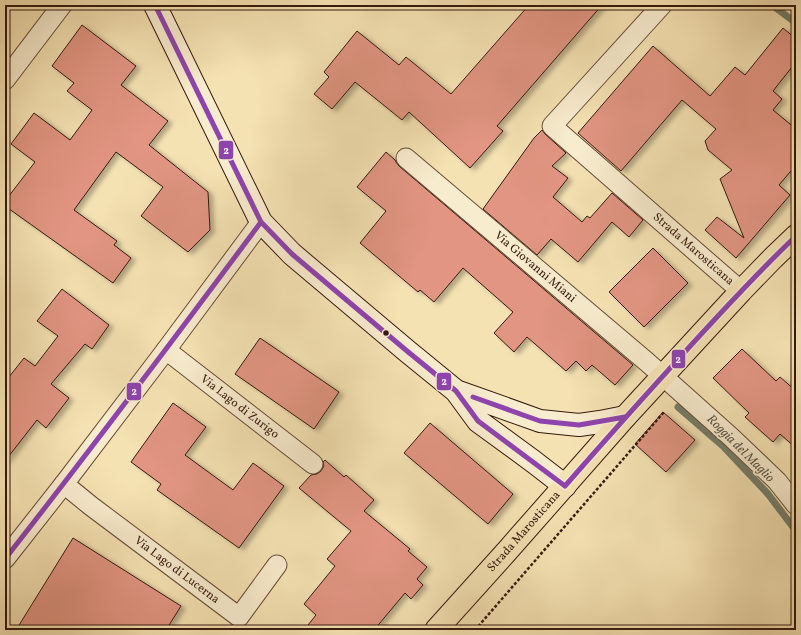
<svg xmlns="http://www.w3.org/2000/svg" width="801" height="635" font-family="Vollkorn,serif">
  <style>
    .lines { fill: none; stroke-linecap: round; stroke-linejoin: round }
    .stream { stroke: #737d6a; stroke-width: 7 }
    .building { fill: #e19582; stroke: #35190d; filter: url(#shadow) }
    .street-casing { stroke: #654b36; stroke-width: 21 }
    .secondary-casing { stroke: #35190d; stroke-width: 24 }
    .primary-casing { stroke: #35190d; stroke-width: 24 }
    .path { stroke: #35190d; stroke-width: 2.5; stroke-dasharray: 3 2; stroke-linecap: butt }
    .street { stroke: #f8ecce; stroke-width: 19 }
    .secondary { stroke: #f8ecce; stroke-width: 22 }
    .primary { stroke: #f5e2b3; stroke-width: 22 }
    .bus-1-casing { stroke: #f8ecce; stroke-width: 8 }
    .bus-1 { stroke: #8e44ad; stroke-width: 5 }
    .bus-dot { fill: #35190d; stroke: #f8ecce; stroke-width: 1.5 }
    .labels { text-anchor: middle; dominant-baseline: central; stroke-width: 4; stroke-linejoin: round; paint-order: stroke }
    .street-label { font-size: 12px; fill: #35190d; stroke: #f8ecce }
    .water-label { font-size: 13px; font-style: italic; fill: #595343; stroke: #f8ecce }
    .line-badge { stroke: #f8ecce; stroke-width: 1.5 }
    .badge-label { font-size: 11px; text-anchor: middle; font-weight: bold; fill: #fff }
  </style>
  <defs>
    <filter id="shadow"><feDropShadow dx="4.5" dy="2.5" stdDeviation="2" flood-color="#0004"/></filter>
  </defs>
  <rect width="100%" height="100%" fill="#f5e2b3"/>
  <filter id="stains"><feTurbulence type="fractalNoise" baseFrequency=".005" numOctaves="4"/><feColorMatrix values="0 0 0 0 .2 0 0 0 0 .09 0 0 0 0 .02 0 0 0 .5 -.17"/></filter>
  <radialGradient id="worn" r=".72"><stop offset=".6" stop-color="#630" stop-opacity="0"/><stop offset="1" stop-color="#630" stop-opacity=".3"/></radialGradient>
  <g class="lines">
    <!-- stream -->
    <path class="stream" d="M772 5 796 23
      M678 407 723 446 768 494 796 531"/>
  </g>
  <!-- building -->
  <path class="building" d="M529 5H602L497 126 503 131 470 168 409 112 402 120 355 82 332 109 314 94 329 77 324 72 357 31 399 65 406 57 451 94Z
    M82 25 136 66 121 85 168 121 149 145 208 192 210 230 188 252 141 216 163 187 116 152 74 210 117 241 114 245 131 258 113 283 5 206V201L35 162 11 144 34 113 70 140 92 110 67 91 74 83 52 66Z
    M783 28 796 39V62L773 91 782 99 773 110 796 129V165L779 185 790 195 736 258 705 230 717 217 744 238 720 179 732 170 708 150 705 141 716 129 682 100 621 171 578 133 653 46 710 96 735 67 745 75Z
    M542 130 545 134 566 153 552 166 568 178 553 197 582 222 587 216 590 218 612 193 643 220 629 237 612 222 578 262 551 239 537 255 483 209 534 138Z
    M386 152 395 160 396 162 399 166 633 365 615 385 592 365 586 371 576 361 566 371 527 337 514 352 494 333 513 312 463 268 434 302 420 290 418 292 360 243 386 211 357 187Z
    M653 248 688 283 644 327 609 292Z
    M62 289 109 325 92 349 85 344 51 384 69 398 46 428 37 420 5 461V382L24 358 35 366 58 336 37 321Z
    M260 338 339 392 314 429 235 374Z
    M742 349 776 381 780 377 796 391V448L780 434 773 442 745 417 749 413 713 378Z
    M173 403 206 427 185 455 233 490 253 463 284 486 239 548 157 490 161 484 131 462Z
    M663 412 695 440 666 472 635 444Z
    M430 423 513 494 488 524 404 453Z
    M325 460 344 477 346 475 374 500 364 511 410 549 408 551 427 567 417 579 423 585 411 599 405 593 374 630H304L316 615 304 604 335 566 327 559 351 531 299 488 311 475 317 474 321 471 324 466 323 462Z
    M73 538 181 606 166 630H16Z"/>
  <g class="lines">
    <defs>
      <g id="street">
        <path id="s1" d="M662 5 552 126 741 291"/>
        <path d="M5 80 62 5"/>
        <path id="s2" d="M406 158 647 362 731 437 777 481 796 505"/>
        <path id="s3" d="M166 350 313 464"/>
        <path id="s4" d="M64 484 91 506 239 617 277 565"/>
        <path d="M5 559 64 484 166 350 261 222"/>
      </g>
      <path id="secondary" d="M155 5 261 222 292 254 407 351 456 391 478 421 534 462 565 486
        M456 391 540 421 579 425 600 422 625 417"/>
      <g id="primary">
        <path id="s5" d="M436 630 508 550 625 417 741 291 773 258 796 236"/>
      </g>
    </defs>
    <!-- street casing -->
    <use href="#street" class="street-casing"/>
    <!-- secondary casing -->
    <use href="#secondary" class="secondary-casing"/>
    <!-- primary casing -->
    <use href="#primary" class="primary-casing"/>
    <!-- path -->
    <path class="path" d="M475 630 664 412"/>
    <!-- street -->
    <use href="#street" class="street"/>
    <!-- secondary -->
    <use href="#secondary" class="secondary"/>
    <!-- primary -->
    <use href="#primary" class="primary"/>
    <defs>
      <path id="bus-1" d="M155 5 261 222 292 254 407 351 456 391 478 421 565 486
        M473 397 540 421 579 425 625 417
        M565 486C607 438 650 390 693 343 726 307 760 270 796 236
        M5 559C92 448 177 335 261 222"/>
    </defs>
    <!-- bus-1 casing -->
    <use href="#bus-1" class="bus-1-casing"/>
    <!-- bus-1 -->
    <use href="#bus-1" class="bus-1"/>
  </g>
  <!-- markers -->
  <circle class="bus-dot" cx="386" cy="333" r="3.5"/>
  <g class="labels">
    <!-- street labels -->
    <g class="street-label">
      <text stroke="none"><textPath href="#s1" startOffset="351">Strada Marosticana</textPath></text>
      <text stroke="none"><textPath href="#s2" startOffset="169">Via Giovanni Miani</textPath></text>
      <text stroke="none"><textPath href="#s3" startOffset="93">Via Lago di Zurigo</textPath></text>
      <text stroke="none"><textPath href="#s5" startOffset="132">Strada Marosticana</textPath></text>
      <text stroke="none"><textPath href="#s4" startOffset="142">Via Lago di Lucerna</textPath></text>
    </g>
    <!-- water labels -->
    <g class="water-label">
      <text transform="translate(740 449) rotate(45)">Roggia del Maglio</text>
    </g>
  </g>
  <g class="line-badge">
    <rect x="218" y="140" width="16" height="20" rx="4" fill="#8e44ad"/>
    <rect x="671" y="349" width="15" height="20" rx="4" fill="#8e44ad"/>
    <rect x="436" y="372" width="16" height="19" rx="4" fill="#8e44ad"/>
    <rect x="126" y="382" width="16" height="19" rx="4" fill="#8e44ad"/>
  </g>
  <g class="badge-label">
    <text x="226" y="154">2</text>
    <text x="678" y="363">2</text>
    <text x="444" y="385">2</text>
    <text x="134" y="395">2</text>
  </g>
  <!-- margin -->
  <rect width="801" height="635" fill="none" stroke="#f5e2b3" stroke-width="20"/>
  <rect x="6" y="6" width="789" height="623" fill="none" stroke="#35190d" stroke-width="2"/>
  <rect x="10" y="10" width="781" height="615" fill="none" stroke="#35190d"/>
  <rect width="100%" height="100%" filter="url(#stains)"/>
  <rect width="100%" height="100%" fill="url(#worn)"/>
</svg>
